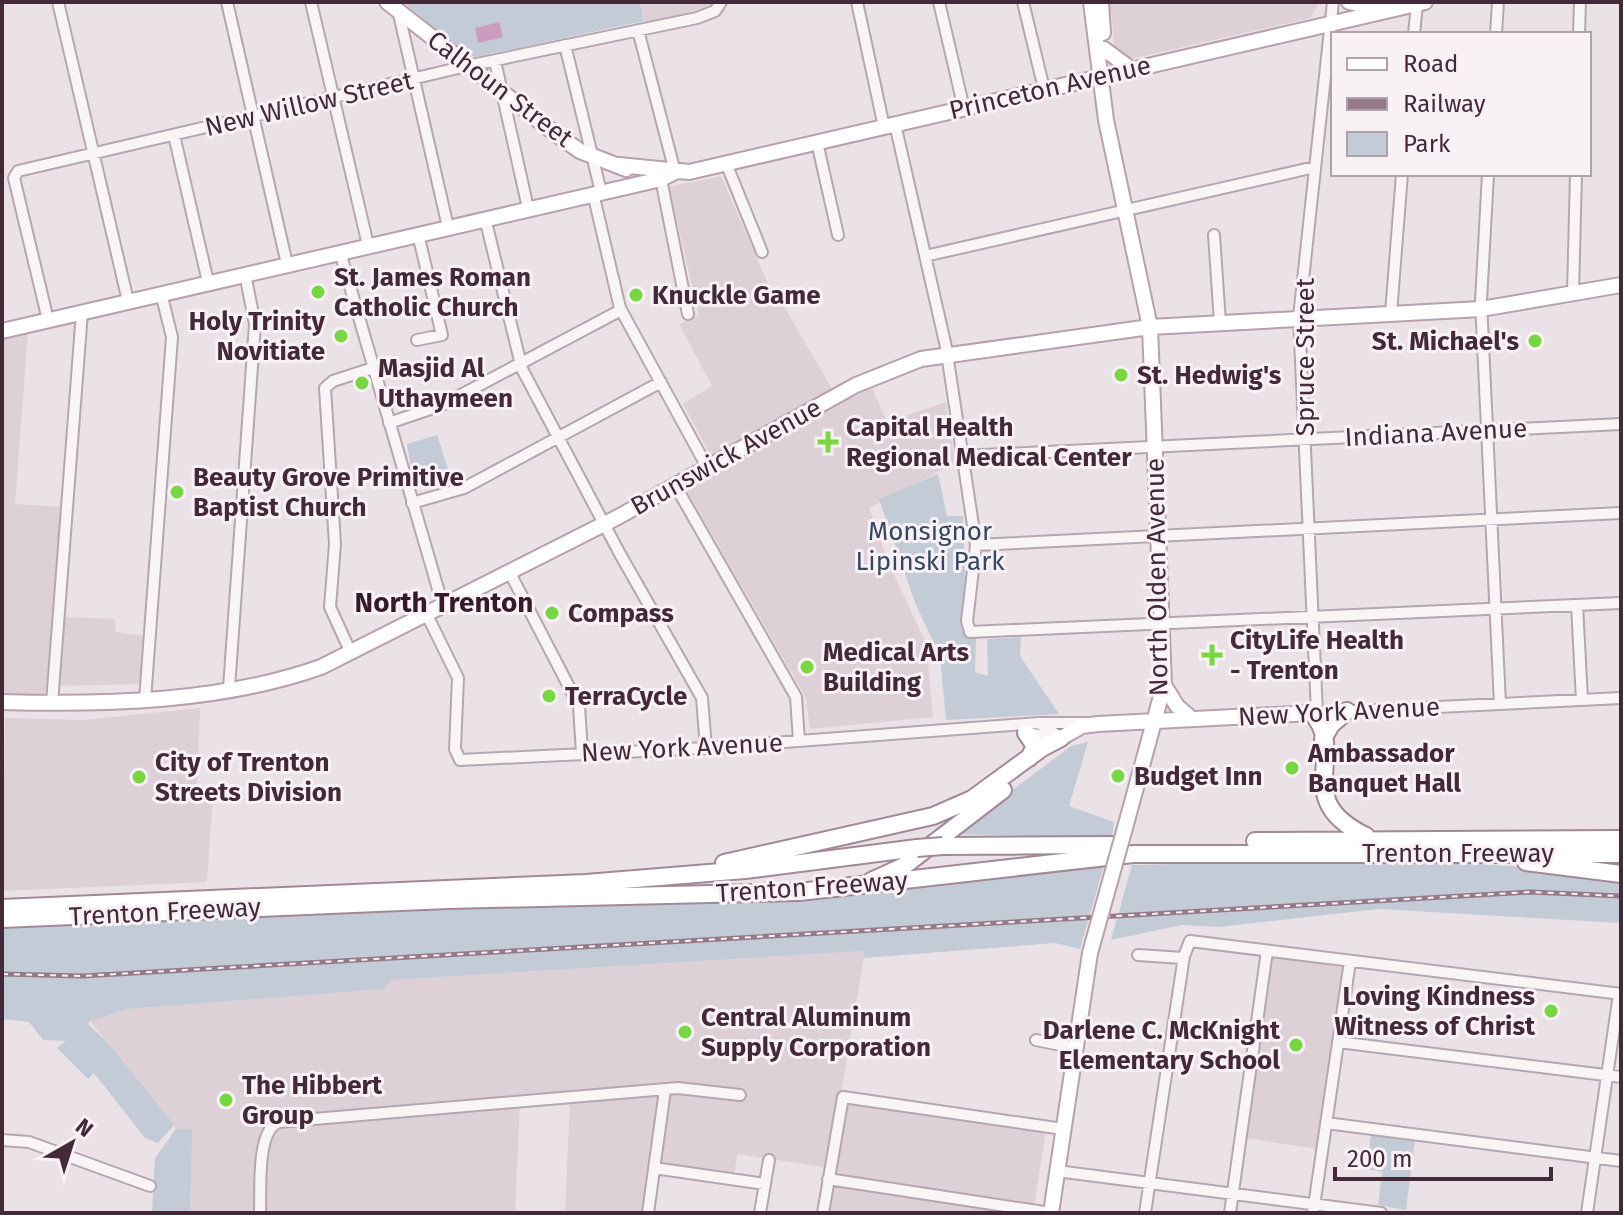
<svg xmlns="http://www.w3.org/2000/svg" width="1623" height="1215" font-family="'Fira Sans',sans-serif">
  <style>
    .built { fill: #ddd0d7 }
    .green { fill: #c2cbd6 }
    .water { fill: #cd9bbe }
    .lines { fill: none; stroke-linecap: round; stroke-linejoin: round }
    .minor-casing { stroke: #b6a7af; stroke-width: 14 }
    .major-casing { stroke: #b8a0af; stroke-width: 18 }
    .highway-casing { stroke: #a38898; stroke-width: 20 }
    .minor { stroke: #f9f5f7; stroke-width: 10 }
    .major { stroke: #fff; stroke-width: 14 }
    .highway { stroke: #fff; stroke-width: 16 }
    .rail-casing { stroke: #967a8a; stroke-width: 5 }
    .rail { stroke: #f8f2f6; stroke-width: 2; stroke-dasharray: 6; stroke-linecap: butt }
    .major-bridge-casing { stroke: #b8a0af; stroke-width: 18; stroke-linecap: butt }
    .highway-bridge-casing { stroke: #a38898; stroke-width: 20; stroke-linecap: butt }
    .major-bridge { stroke: #fff; stroke-width: 14 }
    .highway-bridge { stroke: #fff; stroke-width: 16 }
    .poi-dot { fill: #77d740; stroke: #f8f2f6; stroke-width: 3 }
    .labels { text-anchor: middle; dominant-baseline: central; stroke-width: 6; stroke-linejoin: round; paint-order: stroke }
    .street-label { font-size: 26px; fill: #442939; stroke: #f8f2f6 }
    .poi-label { font-size: 26px; font-weight: bold; fill: #442939; stroke: #f8f2f6; text-anchor: start }
    .park-label { font-size: 26px; fill: #354761; stroke: #f8f2f6 }
    .neighbourhood-label { font-size: 28px; font-weight: bold; fill: #351b29; stroke: #f8f2f6 }
  </style>
  <rect width="100%" height="100%" fill="#ebe2e7"/>
  <!-- built -->
  <path class="built" d="M640 2H721L646 26Z
    M1110 2H1320L1310 18 1131 59 1115 50Z
    M721 176 772 293 781 301 840 403 872 388 887 422 946 402 955 463 869 508 889 564 926 643 933 717 810 729 806 698 686 489 718 470 683 404 712 386 679 324 699 315 669 187Z
    M28 330 15 504 62 507 47 691 41 695H2V336Z
    M63 617 115 619V632L152 637 142 684 58 686Z
    M200 708 197 792H213L207 882 2 891 5 718 83 720Z
    M865 951 841 1094 1047 1125 1033 1213H823L829 1168 737 1154 734 1177 653 1168 647 1213H565L570 1098 520 1103 515 1213H190L191 1129H176L90 1021 128 1009 384 989 391 980Z
    M1276 956 1341 964 1344 968 1318 1149 1246 1138 1272 959Z"/>
  <!-- green -->
  <path class="green" d="M403 2H640L644 21 475 57 460 50Z
    M437 435 448 469 414 484 407 444Z
    M938 474 947 516H963L965 581 961 628 967 637 976 638 975 672 988 676 987 639 1021 637 1020 656 1059 714 946 720 940 656 916 605 879 499Z
    M1088 742 1069 806 1114 822 1112 838 954 834 1071 746Z
    M1416 859 1521 867 1621 881V923L1379 909 1219 927 1182 925 1111 940 1132 865Z
    M1105 862 1080 949 1055 943 864 958V951L391 980 384 989 128 1009 90 1021 88 1024 108 1043 174 1125 158 1143 145 1138 94 1073 88 1079 57 1048 66 1041 43 1040 29 1022 2 1019V927L434 908 802 901Z
    M176 1129H192L190 1213H152L155 1158Z
    M1371 1135 1415 1140 1406 1210 1378 1205 1382 1172 1366 1169Z"/>
  <!-- water -->
  <path class="water" d="M499 22 503 37 478 43 475 28Z"/>
  <g class="lines">
    <defs>
      <path id="minor" d="M58 2 128 301
        M227 2 287 264
        M311 2 368 245
        M857 2 884 127
        M939 2 964 109
        M1023 2 1044 89
        M398 10 448 227
        M638 30 675 172
        M1414 34 1417 4
        M1496 34 1498 2
        M1579 34 1580 2
        M565 45 601 192
        M495 61 528 208
        M895 124 946 347 976 545 967 621 970 632 1621 603
        M174 135 208 282
        M817 142 838 235
        M726 163 762 252
        M1488 174 1481 301 1500 704
        M661 179 688 314
        M593 193 620 308 707 467
        M485 218 522 369 620 554 702 698 706 748
        M1214 235 1220 323
        M340 252 443 606
        M925 256 1315 167
        M1573 293 1576 174
        M1391 313 1402 174
        M48 320 14 178 18 171 467 66 697 18 715 11 721 2
        M417 340 442 335 418 234
        M389 423 442 405 621 310
        M963 456 1621 424
        M675 485 796 697 799 741
        M412 503 464 488 661 382
        M976 545 1621 513
        M510 573 579 706 582 753
        M1577 605 1582 700
        M427 615 458 678 455 749 460 760 706 748 1039 723 1061 738
        M351 653 330 607 335 544 325 388 333 381 373 368
        M229 688 255 324 245 274
        M145 700 172 337 161 293
        M52 703 82 312
        M1314 713 1621 698
        M1317 713 1299 317 1333 2
        M1040 723H1092
        M1025 733 1061 738
        M1138 955 1183 958
        M1036 1040 1075 1048
        M1338 1042 1621 1077
        M1326 1123 1621 1161
        M2 1140 29 1142 150 1186
        M654 1168 765 1184
        M1057 1171 1381 1213
        M828 1179 1051 1213
        M260 1213C261 1191 256 1130 279 1122L678 1088 740 1095
        M648 1213 665 1090
        M760 1213 769 1160
        M823 1213 843 1097 1063 1129
        M1145 1213 1184 956 1190 941 1621 994
        M1230 1213 1267 951
        M1313 1213 1350 961
        M1587 1213 1619 994"/>
      <path id="major" d="M387 2 557 135 580 151 626 169
        M1091 2 1106 120 1150 327 1164 685 1128 817
        M1101 2 1103 33
        M1349 2 1380 9
        M1104 49 1131 69
        M619 165 689 172 1425 2
        M2 331 661 179 675 172
        M1164 685 1177 706 1192 719
        M2 702C106 705 222 702 321 667L618 517 856 385 921 359 1150 327 1481 309 1621 285
        M1061 738 1082 726 1098 724 1312 713
        M1051 1213 1090 953"/>
      <path id="highway" d="M1312 713C1349 755 1289 799 1366 836
        M1026 733 1035 746 1029 758
        M1323 739 1331 725 1347 711
        M1255 841 1621 839
        M943 846 1119 845
        M1526 862 1621 874
        M724 863 933 816 972 799 1042 748 1061 738
        M871 881 904 866 1003 790
        M2 908 586 883 745 870 917 848
        M2 919 448 900 799 892 1133 854H1621"/>
    </defs>
    <!-- minor casing -->
    <use href="#minor" class="minor-casing"/>
    <!-- major casing -->
    <use href="#major" class="major-casing"/>
    <!-- highway casing -->
    <use href="#highway" class="highway-casing"/>
    <!-- minor -->
    <use href="#minor" class="minor"/>
    <!-- major -->
    <use href="#major" class="major"/>
    <!-- highway -->
    <use href="#highway" class="highway"/>
    <defs>
      <path id="rail" d="M2 974 82 976 1530 892 1621 896"/>
    </defs>
    <!-- rail casing -->
    <use href="#rail" class="rail-casing"/>
    <!-- rail -->
    <use href="#rail" class="rail"/>
    <defs>
      <path id="major-bridge" d="M1090 953 1128 817"/>
      <path id="highway-bridge" d="M917 848 943 846"/>
    </defs>
    <!-- major-bridge casing -->
    <use href="#major-bridge" class="major-bridge-casing"/>
    <!-- highway-bridge casing -->
    <use href="#highway-bridge" class="highway-bridge-casing"/>
    <!-- major-bridge -->
    <use href="#major-bridge" class="major-bridge"/>
    <!-- highway-bridge -->
    <use href="#highway-bridge" class="highway-bridge"/>
  </g>
  <!-- markers -->
  <g class="poi-dot">
    <circle cx="318" cy="292" r="8"/>
    <circle cx="636" cy="295" r="8"/>
    <circle cx="341" cy="336" r="8"/>
    <circle cx="1535" cy="341" r="8"/>
    <circle cx="1121" cy="375" r="8"/>
    <circle cx="362" cy="383" r="8"/>
    <path d="M824 430h8v8h8v8h-8v8h-8v-8h-8v-8h8z"/>
    <circle cx="177" cy="492" r="8"/>
    <circle cx="552" cy="613" r="8"/>
    <path d="M1208 643h8v8h8v8h-8v8h-8v-8h-8v-8h8z"/>
    <circle cx="807" cy="667" r="8"/>
    <circle cx="549" cy="696" r="8"/>
    <circle cx="1292" cy="768" r="8"/>
    <circle cx="1118" cy="776" r="8"/>
    <circle cx="139" cy="777" r="8"/>
    <circle cx="1551" cy="1011" r="8"/>
    <circle cx="685" cy="1032" r="8"/>
    <circle cx="1296" cy="1045" r="8"/>
    <circle cx="226" cy="1100" r="8"/>
  </g>
  <g class="labels">
    <!-- street labels -->
    <g class="street-label">
      <text transform="translate(1050 88) rotate(-13)">Princeton Avenue</text>
      <text transform="translate(500 89) rotate(37)">Calhoun Street</text>
      <text transform="translate(309 104) rotate(-13)">New Willow Street</text>
      <text transform="translate(1305 357) rotate(-90)">Spruce Street</text>
      <text transform="translate(1436 433) rotate(-3)">Indiana Avenue</text>
      <text transform="translate(726 457) rotate(-29)">Brunswick Avenue</text>
      <text transform="translate(1157 577) rotate(-91)">North Olden Avenue</text>
      <text transform="translate(1339 712) rotate(-3)">New York Avenue</text>
      <text transform="translate(682 748) rotate(-3)">New York Avenue</text>
      <text x="1458" y="853">Trenton Freeway</text>
      <text transform="translate(812 887) rotate(-4)">Trenton Freeway</text>
      <text transform="translate(165 912) rotate(-3)">Trenton Freeway</text>
    </g>
    <!-- poi labels -->
    <g class="poi-label">
      <text x="334" y="277">St. James Roman<tspan x="334" dy="30">Catholic Church</tspan></text>
      <text x="652" y="295">Knuckle Game</text>
      <text x="325" y="321" text-anchor="end">Holy Trinity<tspan x="325" dy="30">Novitiate</tspan></text>
      <text x="1519" y="341" text-anchor="end">St. Michael's</text>
      <text x="378" y="368">Masjid Al<tspan x="378" dy="30">Uthaymeen</tspan></text>
      <text x="1137" y="375">St. Hedwig's</text>
      <text x="846" y="427">Capital Health<tspan x="846" dy="30">Regional Medical Center</tspan></text>
      <text x="193" y="477">Beauty Grove Primitive<tspan x="193" dy="30">Baptist Church</tspan></text>
      <text x="568" y="613">Compass</text>
      <text x="1230" y="640">CityLife Health<tspan x="1230" dy="30">- Trenton</tspan></text>
      <text x="823" y="652">Medical Arts<tspan x="823" dy="30">Building</tspan></text>
      <text x="565" y="696">TerraCycle</text>
      <text x="1308" y="753">Ambassador<tspan x="1308" dy="30">Banquet Hall</tspan></text>
      <text x="155" y="762">City of Trenton<tspan x="155" dy="30">Streets Division</tspan></text>
      <text x="1134" y="776">Budget Inn</text>
      <text x="1535" y="996" text-anchor="end">Loving Kindness<tspan x="1535" dy="30">Witness of Christ</tspan></text>
      <text x="701" y="1017">Central Aluminum<tspan x="701" dy="30">Supply Corporation</tspan></text>
      <text x="1280" y="1030" text-anchor="end">Darlene C. McKnight<tspan x="1280" dy="30">Elementary School</tspan></text>
      <text x="242" y="1085">The Hibbert<tspan x="242" dy="30">Group</tspan></text>
    </g>
    <!-- park labels -->
    <g class="park-label">
      <text x="930" y="531">Monsignor<tspan x="930" dy="30">Lipinski Park</tspan></text>
    </g>
    <!-- neighbourhood labels -->
    <g class="neighbourhood-label">
      <text x="444" y="602">North Trenton</text>
    </g>
  </g>
  <!-- border -->
  <rect width="1623" height="1215" fill="none" stroke="#442939" stroke-width="8"/>
  <!-- legend -->
  <rect x="1331" y="32" width="260" height="144" fill="#f8f2f6" stroke="#b0a2aa" stroke-width="2"/>
  <rect x="1347" y="58" width="40" height="12" fill="#ffffff" stroke="#b0a2aa" stroke-width="2"/>
  <text x="1403" y="72" font-size="24" fill="#442939">Road</text>
  <rect x="1347" y="98" width="40" height="12" fill="#967a8a" stroke="#b0a2aa" stroke-width="2"/>
  <text x="1403" y="112" font-size="24" fill="#442939">Railway</text>
  <rect x="1347" y="132" width="40" height="24" fill="#c2cbd6" stroke="#b0a2aa" stroke-width="2"/>
  <text x="1403" y="152" font-size="24" fill="#442939">Park</text>
  <!-- north arrow -->
  <g transform="translate(72 1143) rotate(39)" stroke="#f8f2f6" stroke-width="6" paint-order="stroke">
  <path d="M0-6L14 30L0 20L-14 30Z" fill="#442939"/>
  <text y="-12" font-size="22" font-weight="bold" text-anchor="middle" fill="#442939">N</text>
  </g>
  <!-- scale -->
  <path d="M1335 1167v12h216v-12" fill="none" stroke="#442939" stroke-width="4"/>
  <text x="1347" y="1167" font-size="24" fill="#442939" stroke="#f8f2f6" stroke-width="6" paint-order="stroke">200 m</text>
</svg>
